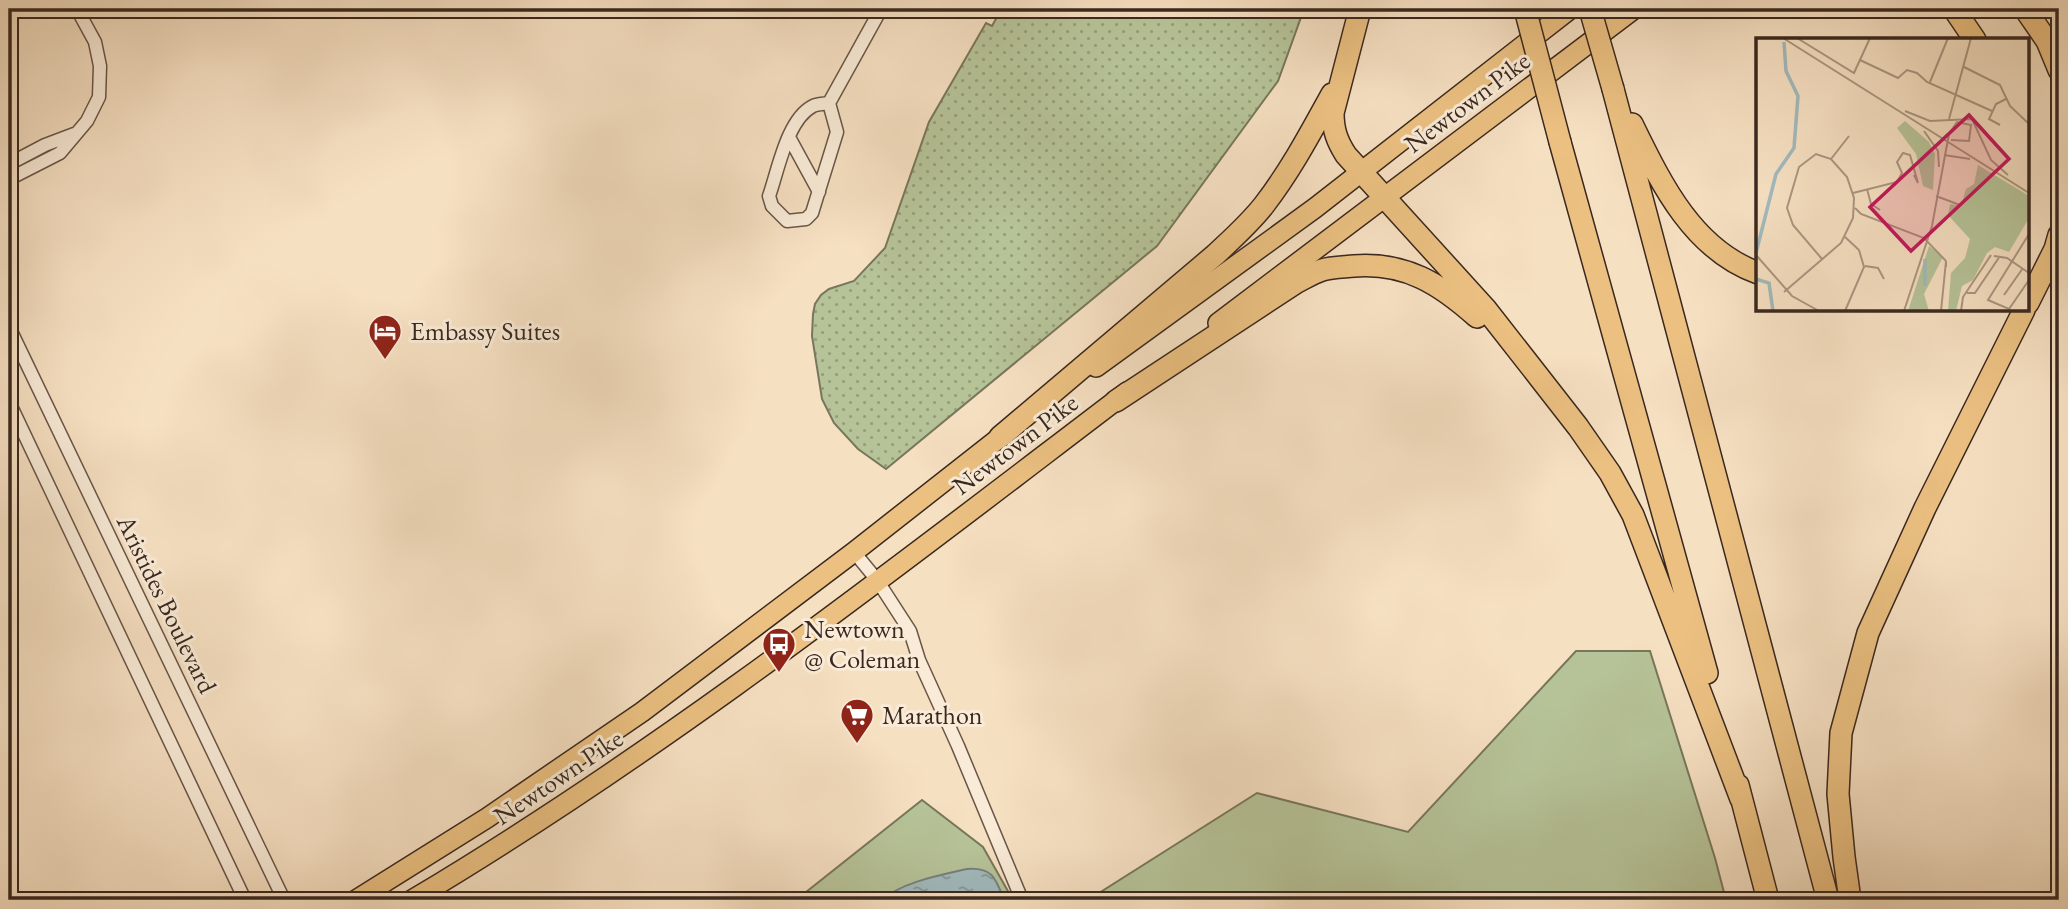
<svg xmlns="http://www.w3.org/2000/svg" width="2068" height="909" font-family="'EB Garamond',serif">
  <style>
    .green { fill: #b6c398; stroke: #78765c; stroke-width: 2 }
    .park { fill: url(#park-dots); stroke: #78765c; stroke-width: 2 }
    .water { fill: url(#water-ripples); stroke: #78807e; stroke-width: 2 }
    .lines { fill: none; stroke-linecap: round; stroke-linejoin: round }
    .minor-casing { stroke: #695648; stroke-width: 15 }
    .trunk-casing { stroke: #3a281f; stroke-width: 22 }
    .motorway-casing { stroke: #3a281f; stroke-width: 24 }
    .minor { stroke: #f9ebd7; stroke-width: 12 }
    .trunk { stroke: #ebc081; stroke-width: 19 }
    .motorway { stroke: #ebc081; stroke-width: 21 }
    .motorway-bridge-casing { stroke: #3a281f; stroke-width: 24; stroke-linecap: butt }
    .motorway-bridge { stroke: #ebc081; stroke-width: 21 }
    .labels { text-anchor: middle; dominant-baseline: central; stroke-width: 6; stroke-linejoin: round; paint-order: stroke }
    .street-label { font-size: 26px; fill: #3a281f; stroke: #f9ebd7 }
    .poi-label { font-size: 26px; fill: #3a281f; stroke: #f9ebd7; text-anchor: start }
    .inset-river { fill: none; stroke: #a1babd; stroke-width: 3.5 }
    .inset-road { fill: none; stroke: #ab9681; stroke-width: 2 }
    .view { fill: #c2185b; fill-opacity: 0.15; stroke: #c2185b; stroke-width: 3.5 }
    .inset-edge { fill: none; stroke: #3a281f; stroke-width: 3.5 }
  </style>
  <defs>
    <pattern id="park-dots" width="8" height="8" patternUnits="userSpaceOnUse" patternTransform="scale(1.75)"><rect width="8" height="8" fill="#b6c398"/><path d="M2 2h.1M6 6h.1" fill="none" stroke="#959e7b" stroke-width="1.8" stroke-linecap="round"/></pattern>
    <pattern id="water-ripples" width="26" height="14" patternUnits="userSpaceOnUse" patternTransform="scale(1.75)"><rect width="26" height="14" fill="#a1babd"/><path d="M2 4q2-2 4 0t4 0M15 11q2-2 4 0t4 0" fill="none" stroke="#849799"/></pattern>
  </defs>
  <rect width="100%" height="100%" fill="#f6e0c2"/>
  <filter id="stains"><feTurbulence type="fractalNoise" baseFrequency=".00286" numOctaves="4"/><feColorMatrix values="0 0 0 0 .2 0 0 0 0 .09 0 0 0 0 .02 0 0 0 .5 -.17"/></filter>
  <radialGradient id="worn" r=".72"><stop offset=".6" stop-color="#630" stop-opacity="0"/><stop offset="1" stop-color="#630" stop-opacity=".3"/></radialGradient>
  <!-- green -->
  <path class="green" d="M1576 651H1650L1715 858 1726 900H1088L1257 793 1408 832Z
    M922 800 983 847 1013 900H796Z"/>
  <!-- park -->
  <path class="park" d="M994 9H1304L1278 81 1157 246 886 469 858 449 834 423 822 399 812 336 813 314 815 304 821 295 829 289 854 281 885 248 929 122 986 23 992 26 997 17 992 13Z"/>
  <!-- water -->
  <path class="water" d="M967 869C993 867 996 879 1004 900H882C902 882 941 875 967 869Z"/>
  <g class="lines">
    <defs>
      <path id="minor" d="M829 103 837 132 812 213 806 219 787 221 772 206 769 196C778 171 787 119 813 106 817 104 824 104 829 103Z
        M829 103 881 9
        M789 137 819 192
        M9 164 45 145 74 134
        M9 179 60 153 87 121 99 97 100 66 95 42 77 9
        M9 327 284 900
        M9 402 245 900
        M854 552 877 580 910 631 919 660 958 746 1022 900"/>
      <path id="trunk" d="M1218 323 1634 9
        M1096 367 1315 208 1570 9
        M356 900 487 818 642 712 854 552 1012 428
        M412 900C664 750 894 569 1127 392"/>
      <path id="motorway" d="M1360 9 1333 113C1333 130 1337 141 1346 155L1485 308 1539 377 1578 427 1610 473 1633 515 1741 799
        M1954 9 1975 40
        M2025 9 2047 41 2059 70
        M1613 89 1828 900
        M1632 124C1661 183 1692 249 1758 273
        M1560 142 1707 673
        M2028 303 2055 249 2059 235
        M1116 401 1297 282C1305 278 1313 273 1322 270 1331 267 1344 267 1354 266 1406 262 1440 284 1477 317
        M1000 437 1215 255C1232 239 1250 223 1264 205 1291 170 1311 132 1332 94
        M1738 785 1768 900
        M1850 900 1844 857 1838 794 1841 733 1868 633 1925 508 2024 310"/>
    </defs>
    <!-- minor casing -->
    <use href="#minor" class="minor-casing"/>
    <!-- trunk casing -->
    <use href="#trunk" class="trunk-casing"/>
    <!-- motorway casing -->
    <use href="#motorway" class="motorway-casing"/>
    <!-- minor -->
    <use href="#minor" class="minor"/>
    <!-- trunk -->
    <use href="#trunk" class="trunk"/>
    <!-- motorway -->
    <use href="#motorway" class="motorway"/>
    <defs>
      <path id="motorway-bridge" d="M1525 9 1560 142
        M1590 9 1613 89"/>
    </defs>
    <!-- motorway-bridge casing -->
    <use href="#motorway-bridge" class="motorway-bridge-casing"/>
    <!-- motorway-bridge -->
    <use href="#motorway-bridge" class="motorway-bridge"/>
  </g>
  <!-- icons -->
  <defs>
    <symbol id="hotel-pin" viewBox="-11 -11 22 30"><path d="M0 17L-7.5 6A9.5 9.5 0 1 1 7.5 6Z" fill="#8f2418" stroke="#f9ebd7"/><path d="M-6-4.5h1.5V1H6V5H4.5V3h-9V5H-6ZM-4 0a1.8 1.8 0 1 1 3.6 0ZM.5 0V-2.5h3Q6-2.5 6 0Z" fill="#fff"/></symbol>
    <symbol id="bus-pin" viewBox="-11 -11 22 30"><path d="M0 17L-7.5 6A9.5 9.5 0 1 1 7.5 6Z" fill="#8f2418" stroke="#f9ebd7"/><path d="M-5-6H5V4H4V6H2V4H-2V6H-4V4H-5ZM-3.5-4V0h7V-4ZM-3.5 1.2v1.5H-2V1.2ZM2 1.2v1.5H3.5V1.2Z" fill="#fff"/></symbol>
    <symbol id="supermarket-pin" viewBox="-11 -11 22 30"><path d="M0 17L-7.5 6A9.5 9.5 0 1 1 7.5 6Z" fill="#8f2418" stroke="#f9ebd7"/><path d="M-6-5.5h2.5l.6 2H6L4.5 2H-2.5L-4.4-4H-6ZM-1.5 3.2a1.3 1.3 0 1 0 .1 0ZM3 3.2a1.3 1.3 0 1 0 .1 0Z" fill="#fff"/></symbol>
  </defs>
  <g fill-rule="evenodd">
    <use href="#hotel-pin" x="366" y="312" width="38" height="52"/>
    <use href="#bus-pin" x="760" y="625" width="38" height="52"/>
    <use href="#supermarket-pin" x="838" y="696" width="38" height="52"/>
  </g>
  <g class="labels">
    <!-- street labels -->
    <g class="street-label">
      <text transform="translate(1467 102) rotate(-37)">Newtown Pike</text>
      <text transform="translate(1015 444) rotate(-37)">Newtown Pike</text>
      <text transform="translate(167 604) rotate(64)">Aristides Boulevard</text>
      <text transform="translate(558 777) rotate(-34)">Newtown Pike</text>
    </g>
    <!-- poi labels -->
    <g class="poi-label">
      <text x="410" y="331">Embassy Suites</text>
      <text x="804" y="629">Newtown<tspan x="804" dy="30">@ Coleman</tspan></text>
      <text x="882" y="715">Marathon</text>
    </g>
  </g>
  <!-- overview -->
  <g transform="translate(1756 38)">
    <rect width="273" height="273" fill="#f6e0c2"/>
    <path d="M222 127 273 158V180L253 214 239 209 231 215 217 242 206 248 200 273H192L195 235 209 220 214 201 192 177 194 166 205 168 210 151 218 146ZM173 208 187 219 168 256 173 273H152Z" fill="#b6c398"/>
    <path d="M149 83 173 104 179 116 177 152 167 148 160 116 141 90Z" fill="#b6c398"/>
    <path class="inset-river" d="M0 215 20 136 38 110 42 58 30 33 28 4M169 221V248M0 241 13 245 17 273"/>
    <path class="inset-road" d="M27 0 273 155M41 0 98 35 114 0M104 22 142 40 151 32 161 35 171 44 236 73M208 29 244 47 254 68 273 86M174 44 192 0M149 73 174 83 216 81 235 122 252 137M193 81 215 0M244 87 233 81 240 66 250 61M168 93 182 113 183 129M188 117 214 121M75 121 93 98M111 151 115 166 124 172M97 155 141 144 146 135 141 124 147 115 154 117 162 145 158 137M180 158 204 167M99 170 105 176 168 200 190 223M273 196 232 262 253 271 273 242M0 217 36 258 63 273M238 218 251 220 273 235M109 228 122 230 128 241M28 254 85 205 97 180 98 160 91 139 75 121 60 116 43 129 31 170 37 187 66 221M211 255H219L244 218M248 257 267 230M89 273 108 229 103 212 89 199M148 273 176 188 193 96 201 84 215 87 213 103 195 102M185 273 190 223V229M205 273 207 259 235 217"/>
    <path class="view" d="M213 77 253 121 155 213 114 169Z"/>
    <rect width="273" height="273" class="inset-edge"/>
  </g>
  <!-- margin -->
  <rect width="2068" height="909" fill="none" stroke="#f6e0c2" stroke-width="35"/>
  <rect x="10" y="10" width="2047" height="888" fill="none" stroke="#3a281f" stroke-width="3.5"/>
  <rect x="18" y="18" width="2033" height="874" fill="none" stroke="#3a281f" stroke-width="2"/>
  <rect width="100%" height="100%" filter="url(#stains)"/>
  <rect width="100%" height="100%" fill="url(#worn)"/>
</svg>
